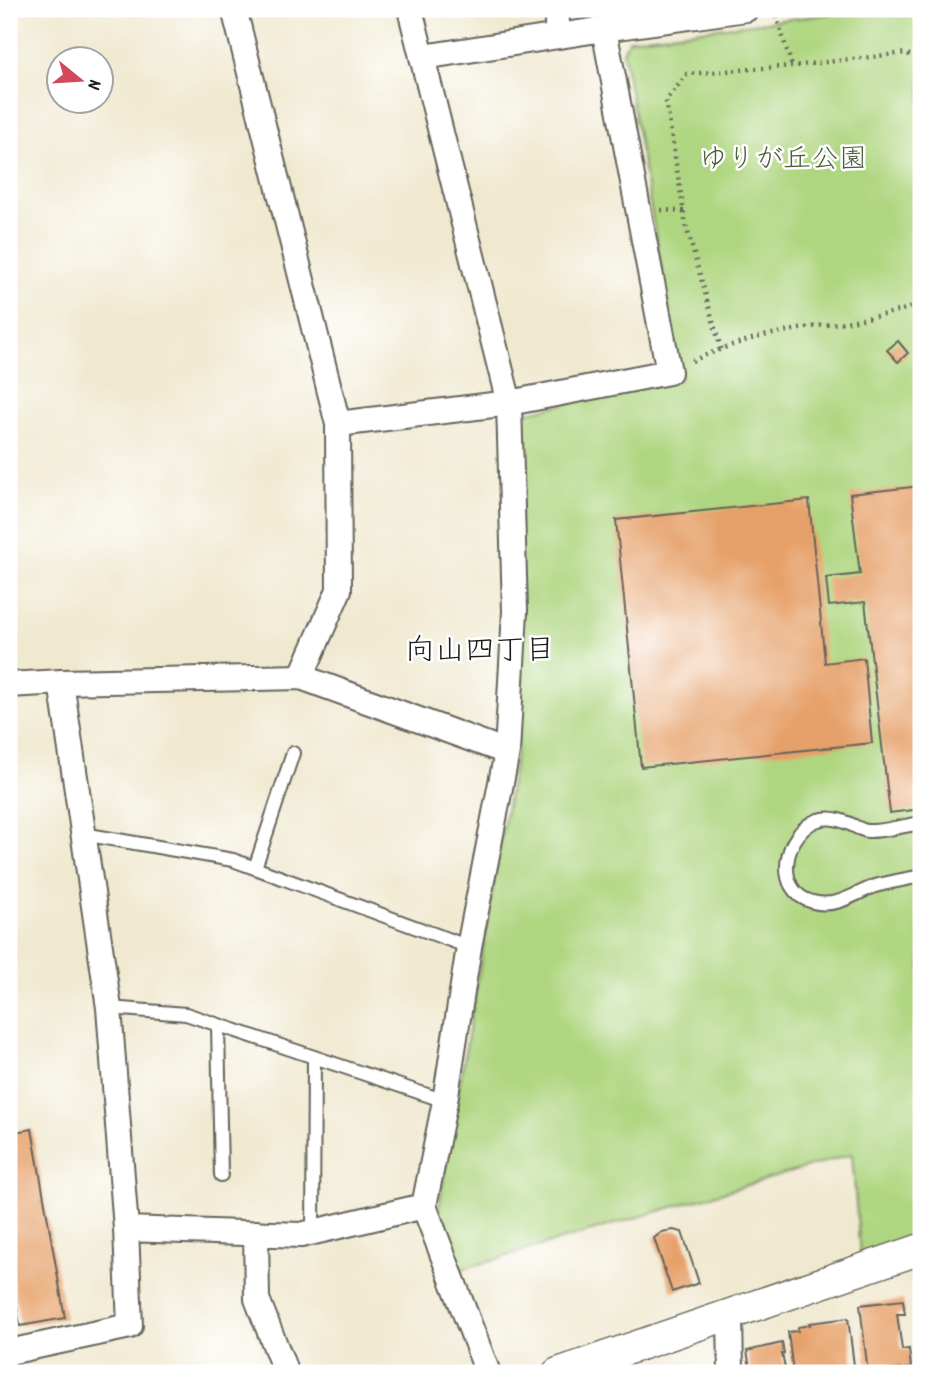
<svg xmlns="http://www.w3.org/2000/svg" width="930" height="1382" font-family="Dekko,'Klee One',sans-serif">
  <style>
    .green { fill: #aed57f; stroke: #65784e; stroke-width: 2 }
    .building { fill: #e6a069 }
    .lines { fill: none; stroke-linecap: round; stroke-linejoin: round }
    .service-casing { stroke: #66645b; stroke-width: 16 }
    .minor-casing { stroke: #66645b; stroke-width: 28 }
    .tertiary-casing { stroke: #66645b; stroke-width: 33 }
    .path { stroke: #66645b; stroke-width: 4.5; stroke-dasharray: 2 5; stroke-linecap: butt }
    .service { stroke: #fff; stroke-width: 12 }
    .minor { stroke: #fff; stroke-width: 24 }
    .tertiary { stroke: #fff; stroke-width: 30 }
    .labels { text-anchor: middle; dominant-baseline: central; stroke-width: 5; stroke-linejoin: round; paint-order: stroke }
    .park-label { font-size: 28px; fill: #4f5d3f; stroke: #fff }
    .neighbourhood-label { font-size: 30px; fill: #1c1c1c; stroke: #fff }
  </style>
  <rect width="100%" height="100%" fill="#fff"/>
  <filter id="ink" filterUnits="userSpaceOnUse"><feTurbulence type="fractalNoise" baseFrequency=".0143" numOctaves="2"/><feDisplacementMap in="SourceGraphic" scale="14" xChannelSelector="R" yChannelSelector="G"/><feConvolveMatrix kernelMatrix="1 2 1 2 8 2 1 2 1" color-interpolation-filters="sRGB"/></filter>
  <filter id="wash" filterUnits="userSpaceOnUse"><feTurbulence type="fractalNoise" baseFrequency=".00686" numOctaves="4" result="noise"/><feDisplacementMap in="SourceGraphic" scale="28" xChannelSelector="R" yChannelSelector="G"/><feGaussianBlur stdDeviation="1.57" result="paint"/><feColorMatrix in="noise" values="0 0 0 0 0 0 0 0 0 0 0 0 0 0 0 0 0 1.4 0 .05"/><feComposite in="paint" operator="in"/></filter>
  <g filter="url(#wash)">
    <rect width="100%" height="100%" fill="#f0e9d0"/>
    <!-- green -->
    <path class="green" d="M871 9H921V1234L860 1255 852 1154 456 1271 438 1213 518 741 520 414 681 378 623 52 629 39Z"/>
    <g id="blocks">
      <!-- building -->
      <path class="building" d="M898 341 908 353 898 362 887 350Z
        M921 486V809L890 813 865 602 829 606 826 578 860 574 850 494Z
        M809 500 825 663 864 658 872 743 641 767 616 520Z
        M32 1129 65 1318 20 1326 9 1258V1133Z
        M673 1230 682 1232 699 1283 672 1292 654 1238 662 1232Z
        M903 1300 905 1314H897L902 1350 909 1349 911 1368 868 1373 860 1305Z
        M848 1318 855 1373H793L788 1332 798 1331V1327L810 1325 809 1323Z
        M782 1343 784 1354H782L786 1373H751L747 1351Z"/>
    </g>
  </g>
  <g filter="url(#ink)">
    <use href="#blocks" fill-opacity="0" stroke="#66645b" stroke-width="2"/>
    <g class="lines">
      <defs>
        <path id="service" d="M921 823C908 825 881 832 868 831 865 831 861 829 858 828 845 821 832 816 818 820 784 832 772 892 813 902 838 909 857 891 879 885 893 881 907 879 921 876
          M83 834 233 860 469 947
          M255 868 293 753
          M109 1008 186 1014 445 1101
          M218 1025 221 1175
          M313 1232 314 1057"/>
        <path id="minor" d="M234 9 338 424 339 590 301 677
          M410 9 509 403 515 611 507 752 469 947 445 1101 424 1206 488 1373
          M556 9 558 36
          M423 57 604 29 746 9
          M338 424 509 403 669 372 604 29
          M9 685 61 682 301 677 507 752
          M126 1229 301 1235 424 1206
          M256 1233 257 1299 286 1373
          M730 1315 731 1373
          M9 1352 130 1326 126 1229 109 1008 61 682"/>
        <path id="tertiary" d="M558 1373 921 1249"/>
      </defs>
      <!-- service casing -->
      <use href="#service" class="service-casing"/>
      <!-- minor casing -->
      <use href="#minor" class="minor-casing"/>
      <!-- tertiary casing -->
      <use href="#tertiary" class="tertiary-casing"/>
      <!-- path -->
      <path class="path" d="M774 9 792 66
        M661 210 684 211
        M721 349 686 226 666 101 687 74 792 66 905 53 921 60
        M692 361C715 351 738 342 763 336 816 324 869 322 921 304"/>
      <!-- service -->
      <use href="#service" class="service"/>
      <!-- minor -->
      <use href="#minor" class="minor"/>
      <!-- tertiary -->
      <use href="#tertiary" class="tertiary"/>
    </g>
  </g>
  <g class="labels">
    <!-- park labels -->
    <g class="park-label">
      <text x="783" y="162">ゆりが丘公園</text>
    </g>
    <!-- neighbourhood labels -->
    <g class="neighbourhood-label">
      <text x="480" y="653">向山四丁目</text>
    </g>
  </g>
  <!-- margin -->
  <rect width="930" height="1382" fill="none" stroke="#fff" stroke-width="35"/>
  <!-- north arrow -->
  <g transform="translate(80 80) rotate(108)"><circle r="33" fill="#ffffff" stroke="#a4a4a4" stroke-width="2"/>
  <path d="M0-5L12 26L0 18L-12 26Z" fill="#d1495b"/>
  <text y="-10" font-size="19" font-weight="bold" text-anchor="middle" fill="#1c1c1c">N</text>
  </g>
</svg>
